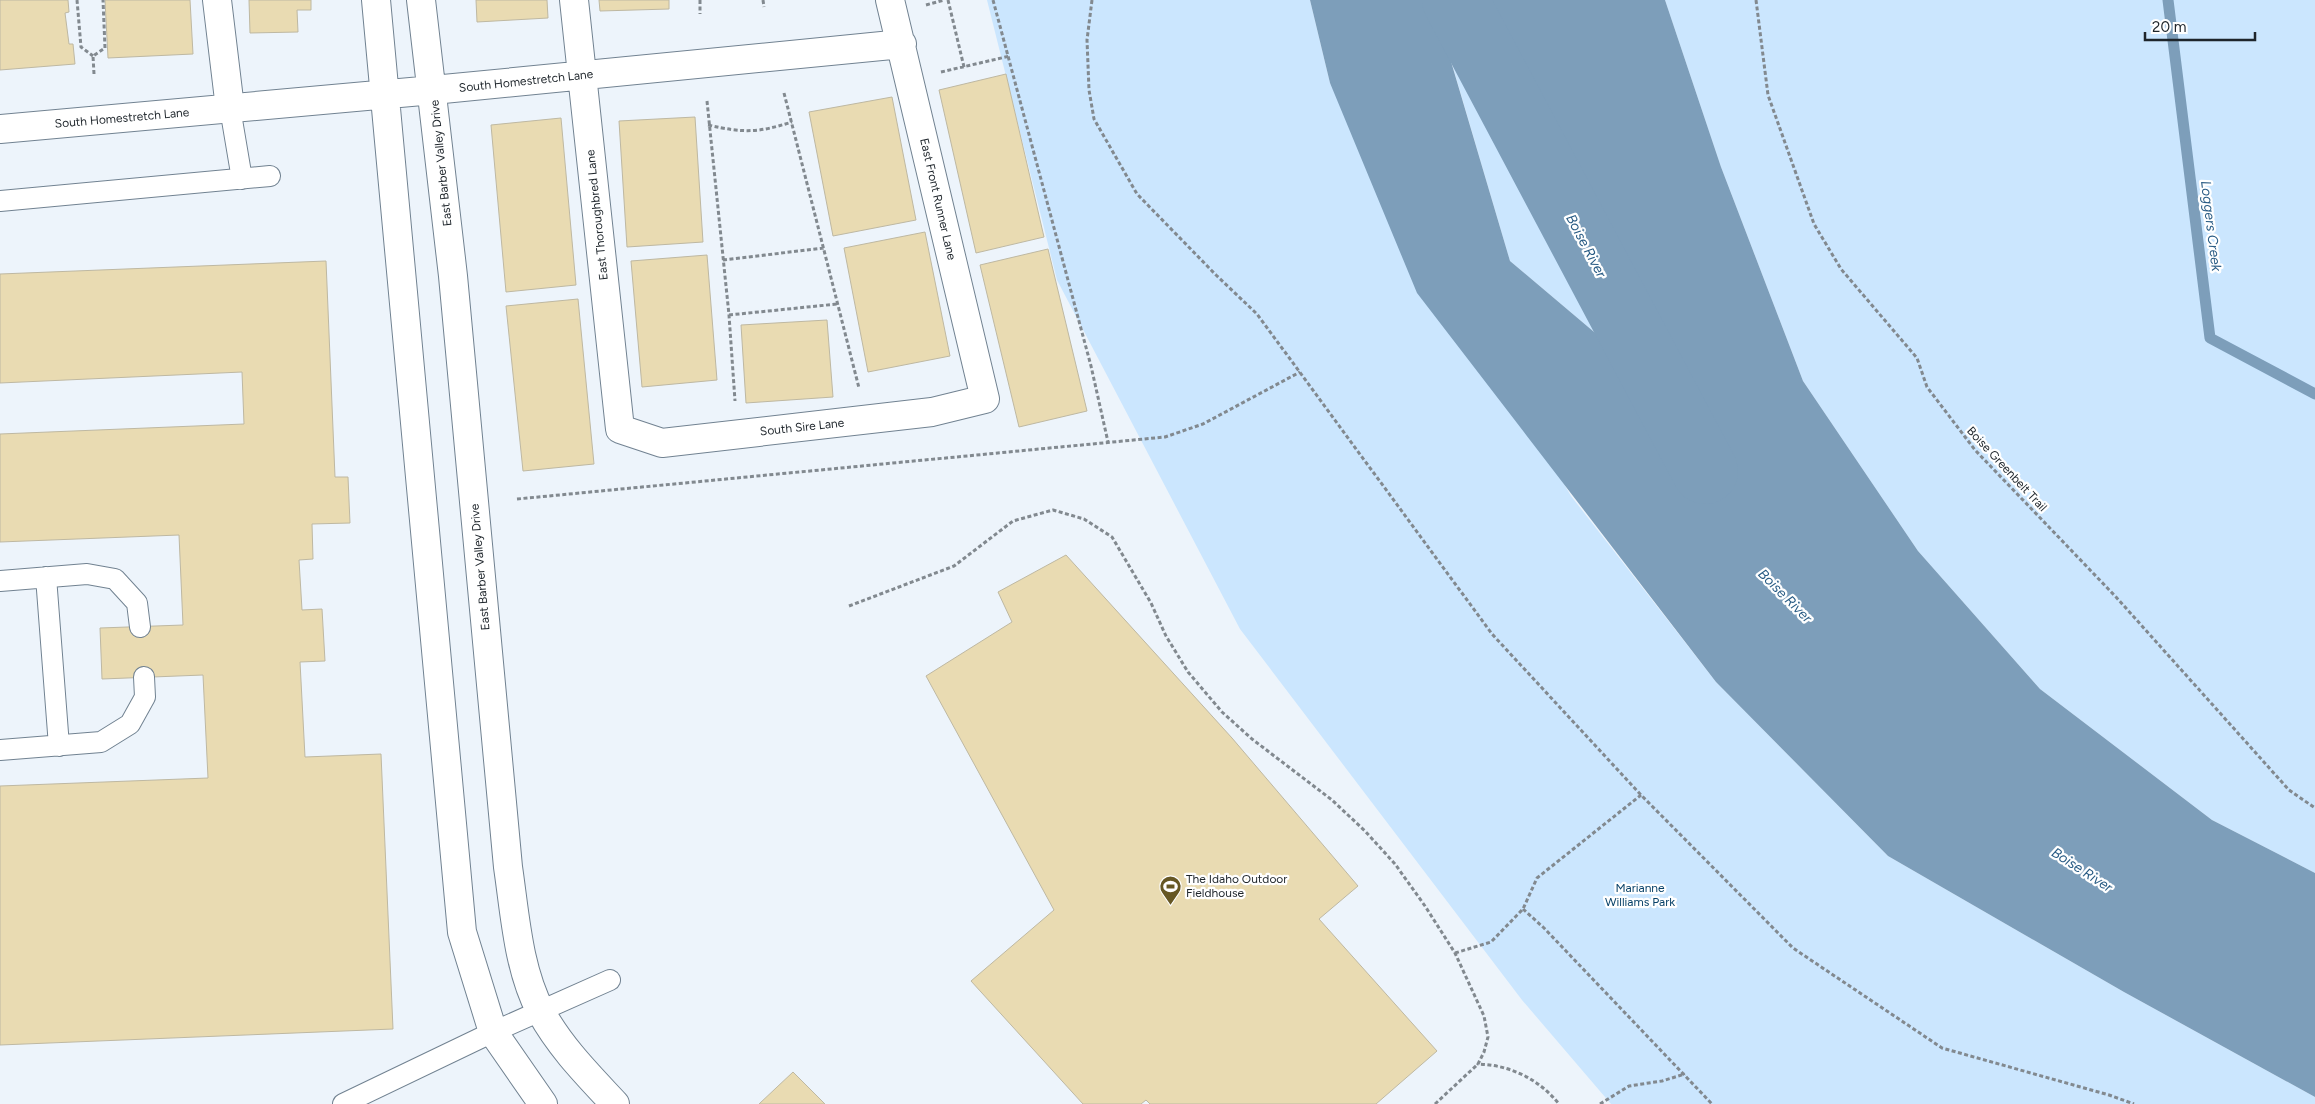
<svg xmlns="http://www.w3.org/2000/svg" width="2315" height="1104" font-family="Figtree,sans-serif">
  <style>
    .green { fill: #cbe6fe }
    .water { fill: #7d9eba; fill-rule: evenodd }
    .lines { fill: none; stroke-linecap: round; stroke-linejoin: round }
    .stream { stroke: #7d9eba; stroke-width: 11 }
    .river { stroke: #7d9eba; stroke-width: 66 }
    .building { fill: #e9dbb2; stroke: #beb8a2 }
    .lane-casing { stroke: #718291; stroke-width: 22 }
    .street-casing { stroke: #718291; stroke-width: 30 }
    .path { stroke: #82898f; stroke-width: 3; stroke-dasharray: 4 2.5; stroke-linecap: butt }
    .lane { stroke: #fff; stroke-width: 20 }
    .street { stroke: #fff; stroke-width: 28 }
    .labels { text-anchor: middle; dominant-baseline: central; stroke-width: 4.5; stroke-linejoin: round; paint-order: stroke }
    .street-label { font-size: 12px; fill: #1e252b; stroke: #fff }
    .poi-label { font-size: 12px; fill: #1e252b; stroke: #fff; text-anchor: start }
    .park-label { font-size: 12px; fill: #074168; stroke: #fff }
    .water-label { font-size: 14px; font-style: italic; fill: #285b84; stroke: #fff }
  </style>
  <rect width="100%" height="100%" fill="#edf4fb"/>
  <!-- green -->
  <path class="green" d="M987 0H1310L1330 83 1571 496 1716 682 1888 856 2124 992 2315 1097V1104H1611L1522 1000 1240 629 1057 280Z
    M1665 0H2315V873L2212 820 2040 689 1918 551 1803 381 1721 167Z
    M1434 3 1453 15 1490 90 1570 191 1640 298 1671 390 1653 391 1600 337 1510 261Z"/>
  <!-- water -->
  <path class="water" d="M1310 0H1665L1721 167 1803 381 1918 551 2040 689 2212 820 2315 873V1097L2124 992 1888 856 1716 682 1417 293 1330 83ZM1434 4 1453 15 1490 90 1570 191 1640 298 1671 390 1653 391 1600 337 1510 261Z"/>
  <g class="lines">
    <!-- stream -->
    <path class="stream" d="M2168 0 2210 338 2315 394"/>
    <!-- river -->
    <path class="river" d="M1455 0 1705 471"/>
  </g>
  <!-- building -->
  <path class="building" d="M0 0H68L69 12 65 13 69 44H73L75 64 0 70Z
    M105 0H190L193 54 108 58Z
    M249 0H311V10H297L298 32 250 33Z
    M476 0H547L548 18 477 22Z
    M599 0H669V9L600 11Z
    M1006 74 1044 237 976 253 939 90Z
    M892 97 916 220 833 236 809 112Z
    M695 117 703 242 627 247 619 121Z
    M561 118 576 285 506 292 491 125Z
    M925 232 950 356 868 372 844 248Z
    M1048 249 1087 411 1019 427 980 265Z
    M707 255 717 380 642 387 631 261Z
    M326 261 335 477H348L350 523 312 524 313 559 299 560 302 610 322 609 325 661 300 662 305 757 381 754 393 1029 0 1045V786L208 778 203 675 102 679 100 628 183 625 179 535 0 542V434L244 424 242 372 0 383V274Z
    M578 299 594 464 523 471 506 306Z
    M827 320 833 397 746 403 741 325Z
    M1066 555 1232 738 1358 886 1319 919 1437 1051 1376 1104H1150L1146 1100 1141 1104H1083L971 981 1054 910 926 676 1012 622 998 592Z
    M793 1072 825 1104H759Z"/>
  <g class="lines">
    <defs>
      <path id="lane" d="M230 108 242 179
        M0 201 270 176
        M46 577 59 746
        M0 581 87 574 115 579 137 603 140 627
        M0 750 101 742 130 724 145 697 144 677
        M343 1104 493 1032 610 980"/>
      <path id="street" d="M217 0 230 108
        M376 0 462 932 493 1032 543 1104
        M421 0 453 276 508 867C515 914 518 969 541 1012 560 1047 588 1075 615 1104
        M574 0 620 429 662 443 932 412 985 399 890 0
        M0 129 433 90 902 44"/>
    </defs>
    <!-- lane casing -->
    <use href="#lane" class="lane-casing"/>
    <!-- street casing -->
    <use href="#street" class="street-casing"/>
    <!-- path -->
    <path class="path" d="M77 0 81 47 93 56
      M700 0V14
      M763 0 764 7
      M948 0 964 67
      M993 0 1091 366 1108 442
      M1092 0 1087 40 1089 90 1094 119 1137 194 1216 275 1257 314 1492 634 1641 795 1793 948 1942 1048 2109 1095 2134 1104
      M1756 0 1768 95 1814 224 1841 269 1917 358 1927 387 1975 450 2116 597 2289 790 2315 808
      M926 5 944 0
      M941 72 1010 56
      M94 74 93 56 105 48 103 0
      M784 93 859 388
      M707 101 729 315 735 401
      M708 125C744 133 757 133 792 122
      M723 260 824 248
      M729 315 837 304
      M517 499 1165 437 1203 424 1300 372
      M849 606 954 566 1013 521 1053 510 1084 519 1112 537 1151 603 1166 636 1188 672 1222 712 1252 739 1332 800 1365 831 1395 864 1425 906 1455 953 1484 1016 1488 1037 1484 1052 1478 1064C1510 1065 1539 1079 1559 1104
      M1523 909 1544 928 1712 1104
      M1455 953 1491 942 1523 909 1537 878 1641 795
      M1435 1104 1478 1064
      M1600 1104 1629 1086 1662 1081 1685 1074"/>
    <!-- lane -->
    <use href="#lane" class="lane"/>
    <!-- street -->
    <use href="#street" class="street"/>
  </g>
  <!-- icons -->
  <defs>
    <symbol id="stadium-pin" viewBox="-11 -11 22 30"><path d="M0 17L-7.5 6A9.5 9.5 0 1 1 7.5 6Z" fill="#665724" stroke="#fff"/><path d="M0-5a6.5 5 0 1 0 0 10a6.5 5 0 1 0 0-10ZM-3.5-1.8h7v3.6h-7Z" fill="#fff"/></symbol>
  </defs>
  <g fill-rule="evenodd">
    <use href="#stadium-pin" x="1158" y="874" width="25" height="34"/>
  </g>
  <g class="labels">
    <!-- street labels -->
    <g class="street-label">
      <text transform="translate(526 81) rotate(-6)">South Homestretch Lane</text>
      <text transform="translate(122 118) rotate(-5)">South Homestretch Lane</text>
      <text transform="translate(441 163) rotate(-96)">East Barber Valley Drive</text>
      <text transform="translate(938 199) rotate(77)">East Front Runner Lane</text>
      <text transform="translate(597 215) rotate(-96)">East Thoroughbred Lane</text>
      <text transform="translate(802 427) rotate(-6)">South Sire Lane</text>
      <text transform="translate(2007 469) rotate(47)">Boise Greenbelt Trail</text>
      <text transform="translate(480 567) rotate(-95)">East Barber Valley Drive</text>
    </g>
    <!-- poi labels -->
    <g class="poi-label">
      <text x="1186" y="879">The Idaho Outdoor<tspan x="1186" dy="14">Fieldhouse</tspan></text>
    </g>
    <!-- park labels -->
    <g class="park-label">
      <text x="1640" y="888">Marianne<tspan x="1640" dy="14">Williams Park</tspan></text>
    </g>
    <!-- water labels -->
    <g class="water-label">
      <text transform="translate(2211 226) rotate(83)">Loggers Creek</text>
      <text transform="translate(1586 246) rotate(62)">Boise River</text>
      <text transform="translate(1785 596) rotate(45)">Boise River</text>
      <text transform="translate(2082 870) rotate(33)">Boise River</text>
    </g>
  </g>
  <!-- scale -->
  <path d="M2145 32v8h110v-8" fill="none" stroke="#1e252b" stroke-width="2.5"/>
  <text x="2152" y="32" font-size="15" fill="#1e252b" stroke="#ffffff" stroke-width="4" paint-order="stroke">20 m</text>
</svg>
